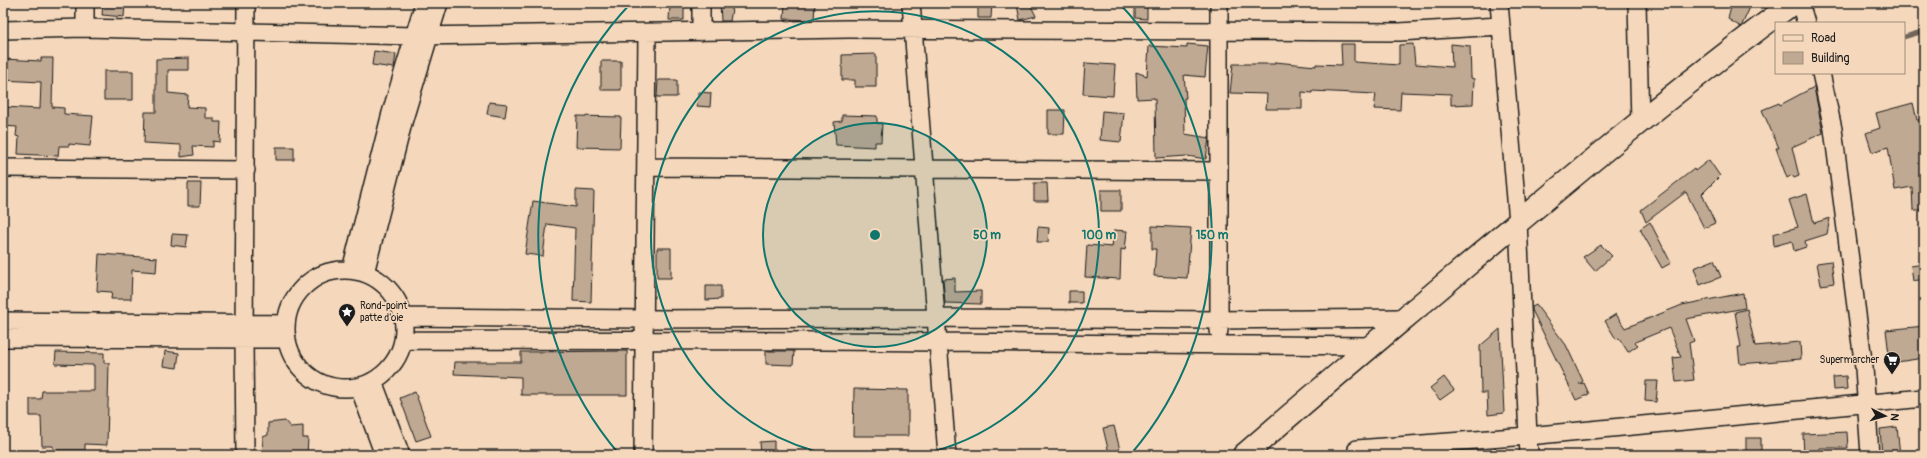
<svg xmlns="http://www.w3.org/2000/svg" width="1927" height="458" font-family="Pangolin,sans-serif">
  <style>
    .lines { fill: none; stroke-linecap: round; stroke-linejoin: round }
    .stream { stroke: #706559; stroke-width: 4.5 }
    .building { fill: #c0a993; stroke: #1c1c1c }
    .minor-casing { stroke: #1c1c1c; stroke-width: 20 }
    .highway-casing { stroke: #1c1c1c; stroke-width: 25 }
    .minor { stroke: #f5d8bb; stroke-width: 17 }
    .highway { stroke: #f5d8bb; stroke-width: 22 }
    .ring { fill: none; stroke: #0f766e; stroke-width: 2 }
    .labels { text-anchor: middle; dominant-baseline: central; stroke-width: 3.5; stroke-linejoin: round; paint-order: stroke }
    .poi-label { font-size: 10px; fill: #1c1c1c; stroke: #f5d8bb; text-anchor: start }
    .centre { fill: #0f766e; stroke: #f5d8bb; stroke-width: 2 }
    .ring-label { font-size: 12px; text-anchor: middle; font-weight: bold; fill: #0f766e; stroke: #f5d8bb; stroke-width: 3.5; stroke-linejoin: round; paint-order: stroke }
  </style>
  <rect width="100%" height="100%" fill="#f5d8bb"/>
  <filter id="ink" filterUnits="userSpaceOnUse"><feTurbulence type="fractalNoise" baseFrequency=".025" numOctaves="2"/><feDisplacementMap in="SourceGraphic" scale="8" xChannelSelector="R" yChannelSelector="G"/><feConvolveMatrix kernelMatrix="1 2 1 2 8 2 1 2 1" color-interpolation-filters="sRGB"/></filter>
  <g filter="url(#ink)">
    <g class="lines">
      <!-- stream -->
      <path class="stream" d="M1904 37 1924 31"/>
    </g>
    <!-- building -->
    <path class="building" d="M103 3H125L124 17 102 15Z
      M720 3H733L730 21H721Z
      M785 3H815L814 20 784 19Z
      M978 3H992L991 18H978Z
      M1732 3 1751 5 1741 27 1728 19Z
      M1030 4 1036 16 1020 20 1017 5Z
      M670 6H684V20H669Z
      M1135 7H1147V19L1135 18Z
      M1187 44 1208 46 1205 77 1184 75 1186 98H1184L1185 134 1209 138 1206 159 1187 156 1156 158 1155 98 1137 99 1136 72 1147 76 1149 46 1187 48Z
      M1341 44H1354V62L1399 65V45L1413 44 1415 64 1452 67 1451 44 1470 46 1471 78 1474 79 1473 104 1451 105V94L1401 92 1400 110 1374 109 1376 94 1312 91V93L1302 92V109H1266L1267 94 1230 93 1233 64H1275V62L1316 66V64L1342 65Z
      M374 51 396 54 394 68 372 65Z
      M876 54V87H855V80H842V55Z
      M41 58H53L52 107 64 108V114L93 116 90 146 69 144V146H59L58 156 18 154 19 137 16 136 17 127 3 126V107L40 109 41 82 3 80V59L41 61Z
      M189 58V70H168V93L188 95 187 107 205 108V118H214V122H221L220 142 213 141V147L193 146 194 155 181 157V145L144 143 145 112H156V59Z
      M601 61H621V90H601Z
      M1085 63 1115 65 1113 96 1083 94Z
      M104 71H133V100H104Z
      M658 80H677V97H657Z
      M1814 87 1823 133 1792 147 1799 176 1794 178 1792 175 1787 178 1776 148H1779L1762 110 1779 103 1780 105Z
      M698 92 711 93 710 107 697 106Z
      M489 102 507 104 505 117 487 114Z
      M1913 103 1917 120H1924V138H1922L1924 159V210H1913L1912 187 1895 190 1888 147 1872 152 1866 133 1880 128 1876 113Z
      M1048 110H1065L1064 134H1048Z
      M1102 111 1124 113 1121 142 1100 140Z
      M842 115 877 116V123H882L881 142H875V147L836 145 834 122 842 121Z
      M577 116 621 117 620 148 576 147Z
      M276 147H294V160H276Z
      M1709 160 1720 176 1702 194 1715 223 1704 228 1686 192 1646 222 1641 210 1694 169 1695 171Z
      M188 183H201L200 206H188Z
      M1034 183H1047L1048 201H1034Z
      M576 190 594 191 591 302 573 301 575 228 547 224 543 256 525 254 533 201 576 207Z
      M1101 190H1121V211H1101Z
      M1807 194 1814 223 1830 218 1827 234 1805 241 1806 247 1794 251 1792 241 1774 246 1773 234 1798 227 1789 200Z
      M1650 222 1671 263 1662 268 1640 229Z
      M1152 226 1191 228 1187 278 1154 276 1156 249H1152Z
      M1038 227 1049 228 1048 242H1037Z
      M1114 230 1127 231 1125 250 1121 249 1120 279 1085 277 1087 245 1112 247Z
      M172 234 188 235 186 247 171 245Z
      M1601 245 1612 256 1595 271 1583 257Z
      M657 248H671V278H657Z
      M99 254 157 258 156 272 132 270 131 299H111L112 292 97 291Z
      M1714 260 1721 277 1700 285 1694 268Z
      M1831 261 1834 283 1821 285 1817 263Z
      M1924 264V279L1913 281 1911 266Z
      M955 278V292L981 291V304L945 303 943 279Z
      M706 286H721V299L706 300Z
      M1069 291H1082V303H1069Z
      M1743 293 1745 308 1686 319 1694 341 1689 343 1694 380 1676 382 1673 358 1681 357 1669 328 1635 342 1638 345 1628 352 1619 338 1616 339 1605 321 1616 314 1625 328 1682 305Z
      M1536 305 1566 345 1583 381 1579 384 1584 383 1589 394 1576 400 1532 310V307Z
      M1747 309 1755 346 1800 342 1801 359 1740 364 1738 347H1741L1735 312Z
      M1924 326V358L1890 363 1886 330Z
      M1500 329 1504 413 1488 415 1487 393H1481L1480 346Z
      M165 351 179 353 177 368 163 366Z
      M627 351V395H521V377L454 374 455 362H521V352Z
      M766 351H794L793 365 766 364Z
      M56 352 104 353V363H109L107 445 85 444V450H53V446H42L41 416H30V399H41L42 391H94V365L55 364Z
      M1846 376 1847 389 1834 390 1833 377Z
      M1444 377 1454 390 1440 400 1430 388Z
      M1646 381H1658L1656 402 1645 401Z
      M854 389 908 390V436H853Z
      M415 392 431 436 416 441 400 398Z
      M285 421 290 427 303 426V438H308L307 455H262L263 437 268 435V423Z
      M1114 426 1120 450 1109 453 1103 428Z
      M1897 427 1900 455H1882L1880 429Z
      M1847 432 1848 448H1819L1820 455H1804L1803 434Z
      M1746 438H1761V455H1746Z
      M774 441V455H761L760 442Z"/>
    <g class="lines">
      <defs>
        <path id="minor" d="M701 3V32
          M911 3 947 455
          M1499 3 1518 222 1528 436 1924 398
          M1637 3 1640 122
          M1800 3 1806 23
          M85 28V3
          M3 30 85 28 415 36 848 29 1399 32 1500 26
          M1821 73 1833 129 1864 368 1870 455
          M646 167 1219 171
          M3 168 246 170
          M351 270 391 113 424 3
          M286 329a59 59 0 1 1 118 0a59 59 0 1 1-118 0Z
          M365 273 404 119 439 3
          M403 317 644 319 935 318 1219 320 1404 318
          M3 321 286 324
          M1219 331V3
          M3 338 287 339
          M403 340 825 341 1371 346
          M373 381 401 455
          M359 387 384 455
          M1357 449 1528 436 1529 455
          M245 455 244 339 246 3
          M643 455 647 34"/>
        <path id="highway" d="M1244 455C1315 393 1387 333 1459 272 1568 180 1678 88 1793 3"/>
      </defs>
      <!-- minor casing -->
      <use href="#minor" class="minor-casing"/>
      <!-- highway casing -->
      <use href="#highway" class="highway-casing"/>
      <!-- minor -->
      <use href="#minor" class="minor"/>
      <!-- highway -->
      <use href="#highway" class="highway"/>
    </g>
  </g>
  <!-- distance rings -->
  <circle cx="875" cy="235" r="112" fill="#0f766e" fill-opacity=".12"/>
  <g class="ring">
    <circle cx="875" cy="235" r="112"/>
    <path d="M832 455A224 224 0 1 1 918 455"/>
    <path d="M619 454A337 337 0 0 1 631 3M1119 3A337 337 0 0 1 1131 454"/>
  </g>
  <!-- icons -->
  <defs>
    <symbol id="sight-pin" viewBox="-11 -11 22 30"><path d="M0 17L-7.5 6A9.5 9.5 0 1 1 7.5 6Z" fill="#1c1c1c" stroke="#f5d8bb"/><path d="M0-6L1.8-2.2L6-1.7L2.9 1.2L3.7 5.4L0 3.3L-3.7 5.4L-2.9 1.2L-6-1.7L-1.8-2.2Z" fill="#fff"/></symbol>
    <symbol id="supermarket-pin" viewBox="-11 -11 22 30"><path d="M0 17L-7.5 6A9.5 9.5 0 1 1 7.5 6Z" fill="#1c1c1c" stroke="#f5d8bb"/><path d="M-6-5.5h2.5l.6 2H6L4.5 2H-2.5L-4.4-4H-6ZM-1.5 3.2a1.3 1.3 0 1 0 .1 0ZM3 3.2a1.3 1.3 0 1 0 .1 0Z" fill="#fff"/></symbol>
  </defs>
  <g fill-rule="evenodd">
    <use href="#sight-pin" x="337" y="302" width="20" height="27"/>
    <use href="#supermarket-pin" x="1882" y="350" width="20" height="27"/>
  </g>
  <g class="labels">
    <!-- poi labels -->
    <g class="poi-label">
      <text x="360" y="306">Rond-point<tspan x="360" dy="12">patte d'oie</tspan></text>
      <text x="1879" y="360" text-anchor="end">Supermarcher</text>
    </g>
  </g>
  <circle cx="875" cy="235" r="6" class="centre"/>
  <g class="ring-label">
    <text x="987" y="239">50 m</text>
    <text x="1099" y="239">100 m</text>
    <text x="1212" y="239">150 m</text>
  </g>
  <!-- margin -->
  <rect width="1927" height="458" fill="none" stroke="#f5d8bb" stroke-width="16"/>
  <rect x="8" y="8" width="1911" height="442" fill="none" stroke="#1c1c1c" stroke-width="1.5" filter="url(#ink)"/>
  <!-- legend -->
  <rect x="1775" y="22" width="130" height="52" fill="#f5d8bb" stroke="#9e8d7b"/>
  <rect x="1783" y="35" width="20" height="6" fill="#f5d8bb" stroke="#9e8d7b"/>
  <text x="1811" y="42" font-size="12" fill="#1c1c1c">Road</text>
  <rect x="1783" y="52" width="20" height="12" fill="#c0a993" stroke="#9e8d7b"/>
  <text x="1811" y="62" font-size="12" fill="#1c1c1c">Building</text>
  <!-- north arrow -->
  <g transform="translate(1885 416) rotate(96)" stroke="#f5d8bb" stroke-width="3" paint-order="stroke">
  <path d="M0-3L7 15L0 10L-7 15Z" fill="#1c1c1c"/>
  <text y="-6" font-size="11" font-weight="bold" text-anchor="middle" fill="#1c1c1c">N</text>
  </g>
</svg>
